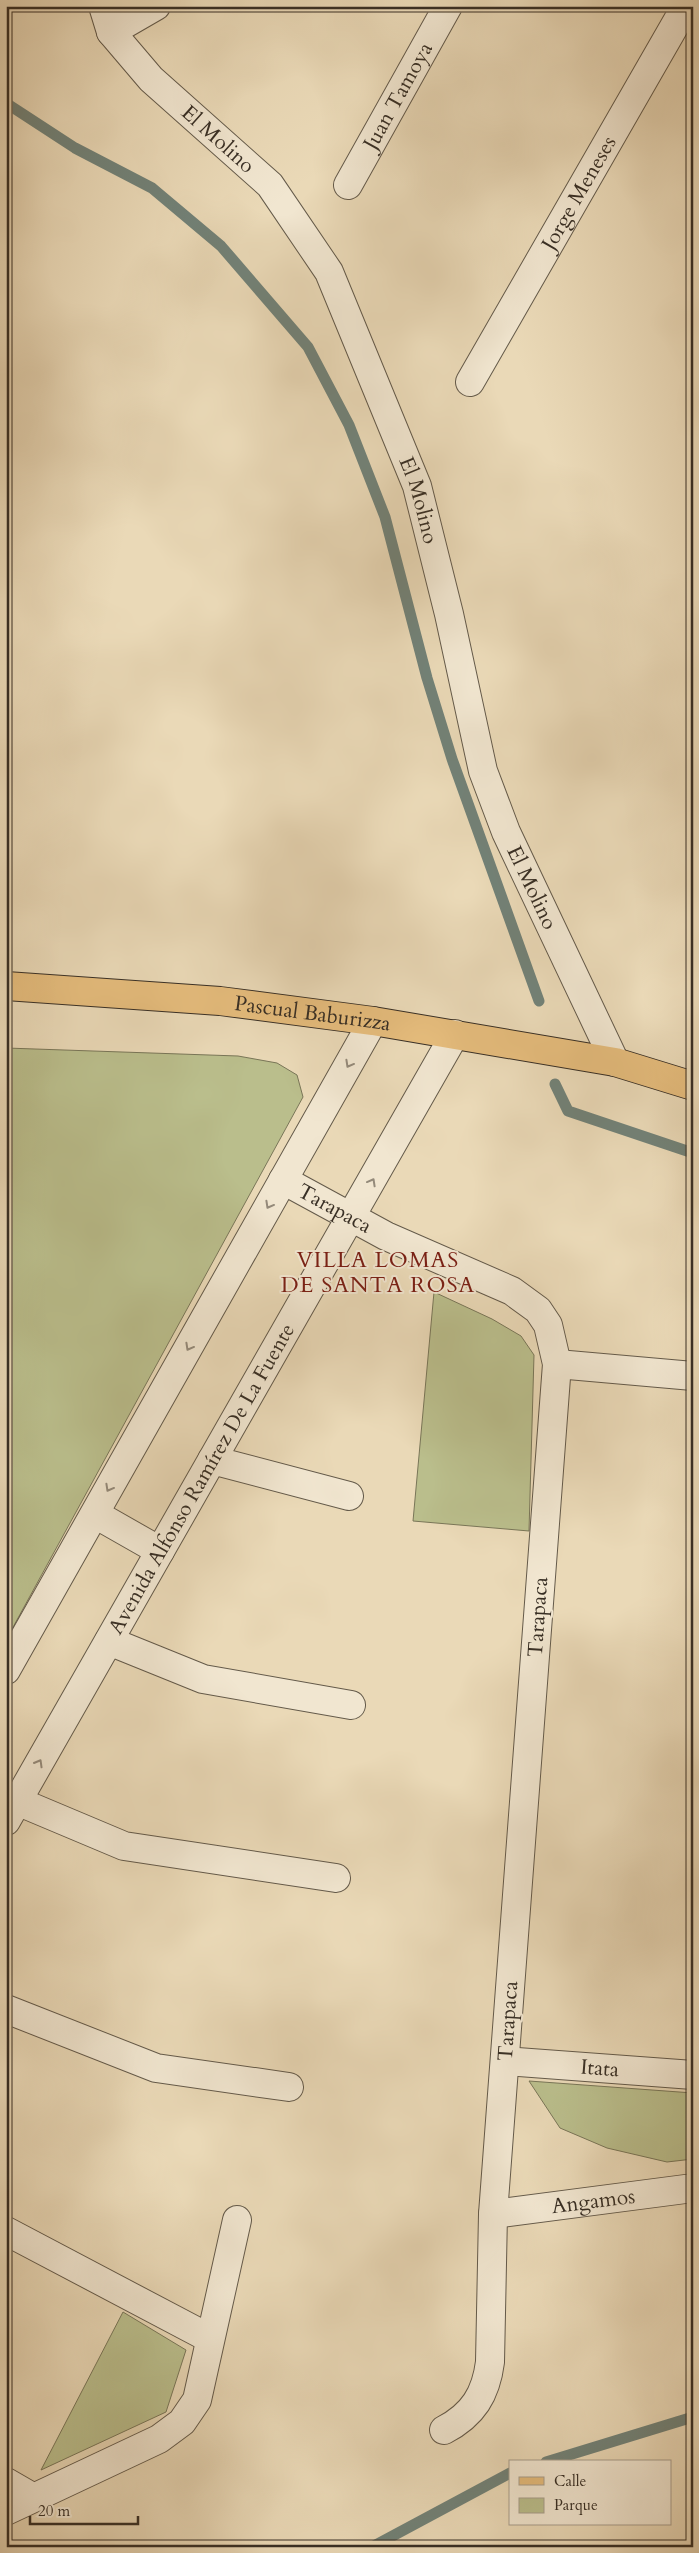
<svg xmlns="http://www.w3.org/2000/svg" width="699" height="2553" font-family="Cardo,serif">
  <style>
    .green { fill: #babe8c; stroke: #797658 }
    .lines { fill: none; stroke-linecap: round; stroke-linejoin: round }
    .stream { stroke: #728278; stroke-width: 11 }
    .minor-casing { stroke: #645a4a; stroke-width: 30 }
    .major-casing { stroke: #382f25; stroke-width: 30 }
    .minor { stroke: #f1e6d0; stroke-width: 28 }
    .major { stroke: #e5bc7c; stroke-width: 28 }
    .oneway { stroke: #948a7a }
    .labels { text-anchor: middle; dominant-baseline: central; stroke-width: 4; stroke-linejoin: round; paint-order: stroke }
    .street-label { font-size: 21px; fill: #382f25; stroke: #f1e6d0 }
    .neighbourhood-label { font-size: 22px; letter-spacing: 1px; fill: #7a1f14; stroke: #f1e6d0 }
  </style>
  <rect width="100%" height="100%" fill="#ead9b7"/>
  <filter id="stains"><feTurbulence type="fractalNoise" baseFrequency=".004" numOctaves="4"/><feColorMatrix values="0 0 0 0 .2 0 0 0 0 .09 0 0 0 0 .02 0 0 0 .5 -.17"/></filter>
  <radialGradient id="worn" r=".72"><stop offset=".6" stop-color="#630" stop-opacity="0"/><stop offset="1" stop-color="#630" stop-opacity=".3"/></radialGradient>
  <!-- green -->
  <path class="green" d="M6 1048 238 1056 277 1063 297 1075 303 1097 6 1640Z
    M434 1292 492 1319 521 1336 534 1355 529 1531 413 1521Z
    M529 2081 693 2093V2159L667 2162 607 2148 560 2128Z
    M123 2312 186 2350 166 2412 41 2470Z"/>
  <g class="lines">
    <!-- stream -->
    <path class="stream" d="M6 103 75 148 152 188 221 246 308 347 349 425 385 517 427 678 452 759 539 1001
      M555 1084 568 1111 693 1153
      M546 2462 693 2417
      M372 2547 510 2473"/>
    <defs>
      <g id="minor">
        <path id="s1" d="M103 6 111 32 151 79 270 185 329 272 417 486 449 614 483 771 506 832 615 1062"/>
        <path d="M111 32 156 6"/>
        <path id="s2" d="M348 185 448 6"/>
        <path id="s3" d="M470 382 686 6"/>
        <path id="s4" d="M283 1180 386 1236 512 1291 538 1310 548 1325 557 1364 493 2214 490 2362C486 2394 473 2415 444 2430"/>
        <path d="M557 1364 693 1376"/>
        <path d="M212 1460 349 1496"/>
        <path d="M95 1514 160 1551"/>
        <path d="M109 1641 203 1679 351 1705"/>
        <path d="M6 1670 373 1021"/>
        <path d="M17 1801 124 1846 336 1878"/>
        <path id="s5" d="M6 1821 455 1034"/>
        <path d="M6 2009 156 2068 289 2087"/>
        <path id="s6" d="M505 2061 693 2075"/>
        <path id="s7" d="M493 2214 693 2188"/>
        <path d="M6 2231 209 2338"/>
        <path d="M6 2482 32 2497"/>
        <path d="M6 2511 159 2439 182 2422 197 2400 237 2220"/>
      </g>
      <g id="major">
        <path id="s8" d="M6 986 220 1001 373 1021 615 1062 693 1086"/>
      </g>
    </defs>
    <!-- minor casing -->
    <use href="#minor" class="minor-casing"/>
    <!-- major casing -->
    <use href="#major" class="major-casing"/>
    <!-- minor -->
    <use href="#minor" class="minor"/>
    <!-- major -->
    <use href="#major" class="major"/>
  </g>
  <!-- one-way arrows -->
  <defs><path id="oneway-chevron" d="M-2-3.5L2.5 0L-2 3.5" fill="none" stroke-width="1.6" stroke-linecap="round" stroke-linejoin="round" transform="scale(1.25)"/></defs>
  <g class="oneway">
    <use href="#oneway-chevron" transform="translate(349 1064) rotate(119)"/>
    <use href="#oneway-chevron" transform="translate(372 1182) rotate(-61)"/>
    <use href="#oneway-chevron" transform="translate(269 1205) rotate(119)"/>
    <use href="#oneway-chevron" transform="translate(189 1347) rotate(119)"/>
    <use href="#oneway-chevron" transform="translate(109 1488) rotate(119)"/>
    <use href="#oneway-chevron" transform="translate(39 1763) rotate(-60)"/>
  </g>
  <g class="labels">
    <!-- street labels -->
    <g class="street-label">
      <text stroke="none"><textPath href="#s2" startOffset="102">Juan Tamoya</textPath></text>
      <text stroke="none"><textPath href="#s1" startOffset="179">El Molino</textPath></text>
      <text stroke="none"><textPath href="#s3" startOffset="218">Jorge Meneses</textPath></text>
      <text stroke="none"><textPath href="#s1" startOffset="599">El Molino</textPath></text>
      <text stroke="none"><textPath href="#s1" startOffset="1004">El Molino</textPath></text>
      <text stroke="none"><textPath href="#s8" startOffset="308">Pascual Baburizza</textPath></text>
      <text stroke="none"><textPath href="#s4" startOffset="59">Tarapaca</textPath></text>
      <text stroke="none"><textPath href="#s5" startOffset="394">Avenida Alfonso Ramírez De La Fuente</textPath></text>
      <text transform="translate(538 1617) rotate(-86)">Tarapaca</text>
      <text transform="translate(508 2021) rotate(-86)">Tarapaca</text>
      <text stroke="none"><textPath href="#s6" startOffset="95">Itata</textPath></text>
      <text stroke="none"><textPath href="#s7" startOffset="101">Angamos</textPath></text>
    </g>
    <!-- neighbourhood labels -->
    <g class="neighbourhood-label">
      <text x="378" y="1260">VILLA LOMAS<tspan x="378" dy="25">DE SANTA ROSA</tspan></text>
    </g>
  </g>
  <!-- margin -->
  <rect width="699" height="2553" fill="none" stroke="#ead9b7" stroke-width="25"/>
  <rect x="8" y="8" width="684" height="2538" fill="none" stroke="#382f25" stroke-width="2.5"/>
  <rect x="12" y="12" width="674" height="2528" fill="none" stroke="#382f25"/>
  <!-- legend -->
  <rect x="509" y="2460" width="162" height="65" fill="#f1e6d0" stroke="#a79d8c"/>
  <rect x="519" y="2477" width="25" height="8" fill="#e5bc7c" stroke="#a79d8c"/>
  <text x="554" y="2486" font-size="15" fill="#382f25">Calle</text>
  <rect x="519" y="2498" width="25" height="15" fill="#babe8c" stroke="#a79d8c"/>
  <text x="554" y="2510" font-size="15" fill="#382f25">Parque</text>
  <!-- scale -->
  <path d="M30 2516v8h108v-8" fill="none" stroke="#382f25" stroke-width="2.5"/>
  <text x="38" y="2516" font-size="15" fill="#382f25" stroke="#f1e6d0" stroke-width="4" paint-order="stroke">20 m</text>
  <rect width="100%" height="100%" filter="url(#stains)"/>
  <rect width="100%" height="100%" fill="url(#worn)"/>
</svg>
